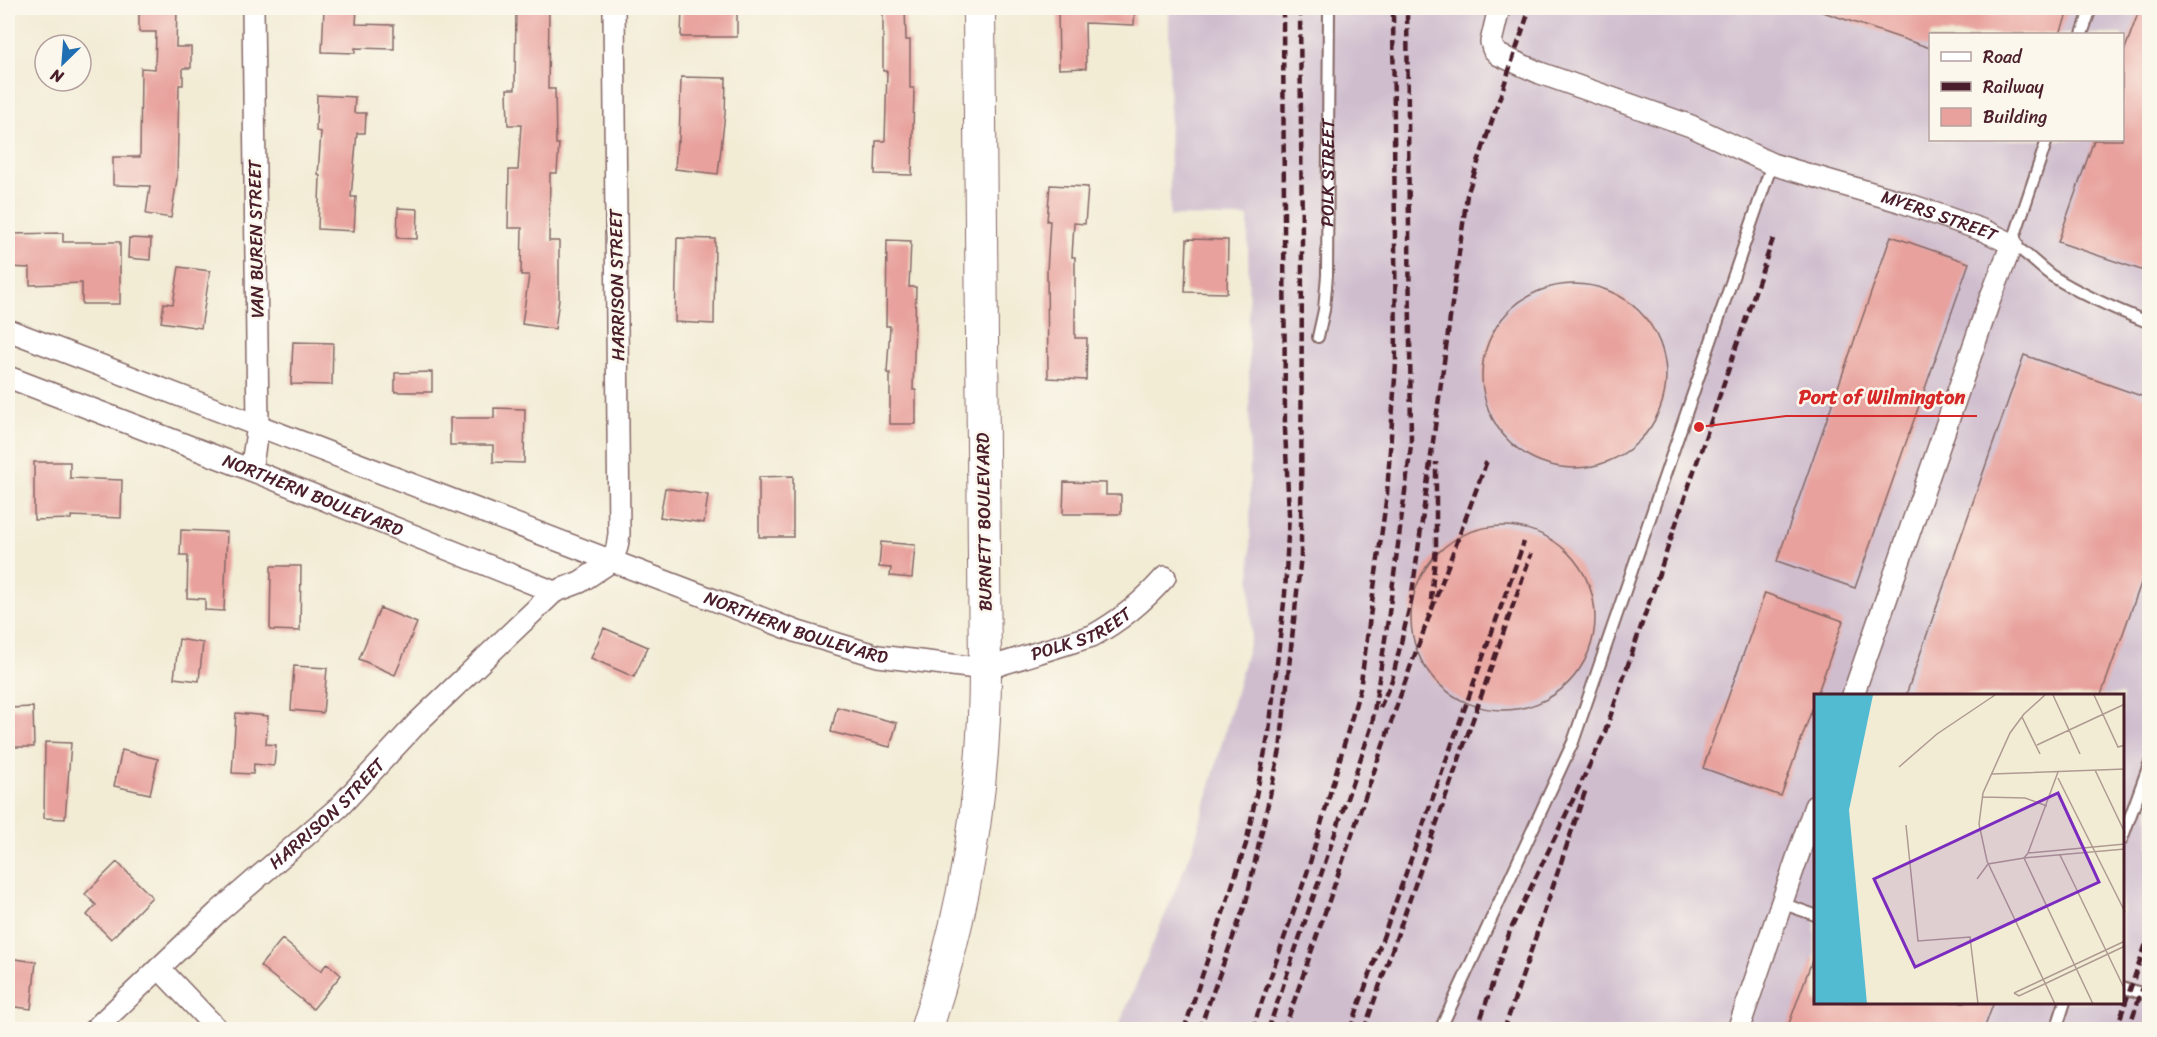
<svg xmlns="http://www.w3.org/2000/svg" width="2157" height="1037" font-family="Sriracha,sans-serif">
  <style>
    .industrial { fill: #cfbdce; fill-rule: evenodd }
    .building { fill: #e8a19c }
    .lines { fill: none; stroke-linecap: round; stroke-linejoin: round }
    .lane-casing { stroke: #856766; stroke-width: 14 }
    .street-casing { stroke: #856766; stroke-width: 24 }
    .secondary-casing { stroke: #856766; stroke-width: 34 }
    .lane { stroke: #fff; stroke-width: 10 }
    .street { stroke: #fff; stroke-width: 21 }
    .secondary { stroke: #fff; stroke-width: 32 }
    .rail { stroke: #4a1f2b; stroke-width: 4.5; stroke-dasharray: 9 4.5; stroke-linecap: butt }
    .labels { text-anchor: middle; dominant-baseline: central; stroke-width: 5; stroke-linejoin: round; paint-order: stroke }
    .street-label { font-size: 18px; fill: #4a1f2b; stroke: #fbf7ec }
    .inset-road { fill: none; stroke: #af9a91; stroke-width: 1.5 }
    .view { fill: #7b2cbf; fill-opacity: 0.15; stroke: #7b2cbf; stroke-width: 3 }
    .inset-edge { fill: none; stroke: #4a1f2b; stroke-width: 3 }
    .leader { fill: none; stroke: #d62828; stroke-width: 2 }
    .callout-dot { fill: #d62828; stroke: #fbf7ec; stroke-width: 2 }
    .callout-label { font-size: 20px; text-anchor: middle; font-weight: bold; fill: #d62828; stroke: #fbf7ec; stroke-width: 5; stroke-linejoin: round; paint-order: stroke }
  </style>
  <rect width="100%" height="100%" fill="#fbf7ec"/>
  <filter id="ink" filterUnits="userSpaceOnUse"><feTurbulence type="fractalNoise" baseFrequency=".0167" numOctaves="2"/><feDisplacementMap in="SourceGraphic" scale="12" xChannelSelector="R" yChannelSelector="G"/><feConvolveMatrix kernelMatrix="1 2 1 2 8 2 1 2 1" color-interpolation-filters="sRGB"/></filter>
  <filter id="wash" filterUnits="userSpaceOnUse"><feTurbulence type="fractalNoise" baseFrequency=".008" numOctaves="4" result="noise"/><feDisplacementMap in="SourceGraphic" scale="24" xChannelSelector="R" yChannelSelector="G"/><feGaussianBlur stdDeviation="1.35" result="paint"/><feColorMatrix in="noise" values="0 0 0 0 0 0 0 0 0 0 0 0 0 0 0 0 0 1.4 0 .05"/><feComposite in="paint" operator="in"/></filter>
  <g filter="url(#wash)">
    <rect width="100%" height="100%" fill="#f2ecd5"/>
    <!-- industrial -->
    <path class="industrial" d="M1169 8H2149V1029L1117 1030 1193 848 1251 637 1248 217 1170 216ZM1930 34H2122V140H1930ZM1815 695H2122V1002H1815Z"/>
    <g id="blocks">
      <!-- building -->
      <path class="building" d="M139 8H177L176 47H191V68H183V85H179L177 179 171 218 146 214 150 186 113 185V157H140L141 68 155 69 156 32H139Z
        M324 8H357L356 24 394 25V49L355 48V53L322 52Z
        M516 8H549L548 89H555L556 144H559L557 173H550L549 241H559V299L555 329 522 324 529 275H521L522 228H508L509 170H518L521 125H508L507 89H515Z
        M682 8H737V37H681Z
        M883 8H905L906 40H910V88H914L912 175 875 174 876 141H885L887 71H883Z
        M1058 8H1135L1134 25 1085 23 1086 68 1059 69Z
        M1821 8H2069L2060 34H1930V48L1820 11Z
        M2140 8H2150V273L2058 242 2094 140H2122V57Z
        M681 77 726 78 725 114 718 174 675 169 677 141 679 142Z
        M317 95 355 97 354 113H366L365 133H357L351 197H356L354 231 318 229 320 176 318 175 321 132 316 131Z
        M1050 185 1088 187 1085 224 1074 223 1072 257H1075V338H1087L1086 380 1048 378 1047 271 1050 221H1047Z
        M398 208 418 209 417 239 397 238Z
        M63 233V242H120V304H82V283L30 285V268L8 267V234Z
        M1891 236 1969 263 1855 588 1777 561Z
        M129 238 151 239 150 260 128 258Z
        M677 238 715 239 714 324 675 322Z
        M1187 239 1228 240 1227 293 1185 292Z
        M887 240 911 241 909 287H916L913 390H916V424H890V373H887L890 326H886Z
        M179 267 210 271 201 328 161 322 164 303 173 304Z
        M1482 376a92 92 0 1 1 184 0a92 92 0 1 1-184 0Z
        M293 342 333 343 332 385 291 384Z
        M2024 355 2150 399V558L2101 695H1906Z
        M432 372V392H395V373Z
        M494 408 525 409 524 463 493 462V445H450V418H494Z
        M34 462H70V478L122 480 121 518 71 516V519L34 520Z
        M793 476V537H759V477Z
        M1064 482 1106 483V495H1121V514H1063Z
        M665 488 708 495 704 523 660 517Z
        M1411 618a92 92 0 1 1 184 0a92 92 0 1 1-184 0Z
        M181 530 227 532 224 611 205 610V599L187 598 188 555H180Z
        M881 542 915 545 912 578 890 576 891 568 879 567Z
        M271 566H301L300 631 270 630Z
        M1765 593 1843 621 1817 695H1815V701L1781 796 1703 768Z
        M380 608 417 623 395 675 359 659Z
        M604 628 648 647 634 677 591 658Z
        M179 639 203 643 199 681 174 678Z
        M294 666 327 668 323 713 291 710Z
        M33 707 34 747H8V708Z
        M837 707 897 723 890 747 831 732Z
        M236 713 268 716 266 744 276 745 274 766 254 764 253 774 232 773Z
        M45 742 71 743 65 819 44 818Z
        M122 750 158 759 150 794 114 786Z
        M117 862 152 897 111 939 87 915 96 905 85 894Z
        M282 939 321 971 327 963 341 975 313 1009 260 966Z
        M8 958 36 962 31 1009 8 1006Z
        M1813 958H1815V1002H1994L1984 1029H1787Z"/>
    </g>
  </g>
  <g filter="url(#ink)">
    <use href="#blocks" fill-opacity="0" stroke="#856766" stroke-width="1.5"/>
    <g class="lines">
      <defs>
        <g id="lane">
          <path d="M2082 34 2091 8"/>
          <path d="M2047 140 2012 244C2027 253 2038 266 2052 276 2082 295 2117 310 2150 323"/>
          <path id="s1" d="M1318 337 1324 310 1327 275 1329 8"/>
          <path d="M2122 839 2150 762"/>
          <path d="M1781 903 1815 915"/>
          <path d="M2122 987 2150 996"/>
          <path d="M1440 1030 1573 742 1772 164"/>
          <path d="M2056 1030 2065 1002"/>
        </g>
        <g id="street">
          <path id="s2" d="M1499 8 1491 42 1493 49 1499 55 1540 73 1691 126 1772 164 1899 201 1985 231 2012 244 1990 299 1853 695"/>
          <path d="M8 330 612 561 617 547 619 534 614 8"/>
          <path id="s3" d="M8 377 251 470 554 592 580 582 612 561 798 632 878 656 985 669 1092 636C1120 621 1144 601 1165 577"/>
          <path d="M251 470 258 426 253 8"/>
          <path d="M159 968 218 1030"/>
          <path id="s4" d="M94 1030 218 912 339 807 419 721 554 592"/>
          <path d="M1738 1030 1815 806"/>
        </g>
        <path id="secondary" d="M926 1030C965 913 985 793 985 669L979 8"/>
      </defs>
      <!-- lane casing -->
      <use href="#lane" class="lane-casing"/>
      <!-- street casing -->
      <use href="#street" class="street-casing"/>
      <!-- secondary casing -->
      <use href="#secondary" class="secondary-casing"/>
      <!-- lane -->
      <use href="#lane" class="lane"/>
      <!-- street -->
      <use href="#street" class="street"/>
      <!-- secondary -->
      <use href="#secondary" class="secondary"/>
      <!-- rail -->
      <path class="rail" d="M1431 600 1436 547V462
        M1380 708 1392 680 1411 601 1467 195 1530 8
        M1184 1030 1246 844 1269 732 1285 594 1289 514 1285 429 1283 8
        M1199 1030 1246 902 1280 750 1301 555 1302 243 1300 8
        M1252 1030 1307 873 1360 689 1387 494 1396 363 1393 8
        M1268 1030 1372 725 1389 613 1411 446 1407 8
        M1284 1030 1410 668 1488 458
        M1350 1030 1524 542
        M1364 1030 1531 554
        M1477 1030 1510 931 1604 735 1774 236
        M1504 1030 1586 789
        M2116 1030 2150 932
        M2128 1030 2150 967"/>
    </g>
  </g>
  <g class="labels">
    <!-- street labels -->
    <g class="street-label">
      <text stroke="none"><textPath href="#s1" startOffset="165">POLK STREET</textPath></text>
      <text stroke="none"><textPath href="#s2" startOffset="520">MYERS STREET</textPath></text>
      <text transform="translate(256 239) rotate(-91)">VAN BUREN STREET</text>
      <text transform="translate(617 285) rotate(-91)">HARRISON STREET</text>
      <text stroke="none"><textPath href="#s3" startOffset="327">NORTHERN BOULEVARD</textPath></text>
      <text transform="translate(984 522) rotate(-91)">BURNETT BOULEVARD</text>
      <text stroke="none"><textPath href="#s3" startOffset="849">NORTHERN BOULEVARD</textPath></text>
      <text stroke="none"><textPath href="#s3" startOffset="1146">POLK STREET</textPath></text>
      <text stroke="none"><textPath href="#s4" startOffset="318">HARRISON STREET</textPath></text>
    </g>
  </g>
  <!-- overview -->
  <g transform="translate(1814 694)">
    <rect width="310" height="310" fill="#f2ecd5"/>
    <path d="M0 1H59L35 116 53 310H0Z" fill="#53bbd1"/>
    <path class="inset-road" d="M231 1 210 20 196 39 169 99 165 130 173 167 241 310M239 1 266 60M280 1 304 53 311 51M208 23 226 60M223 51 311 10M85 73 123 40 181 1M281 76 311 139M178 80 311 75M244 84 311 218M169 103 211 104 233 112M92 131 104 247 156 243 164 310M214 159 244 78M246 161 311 296M163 185 174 170 210 164 214 159 311 150M200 299 205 302 311 252M200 299 311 247M279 310 210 164 311 155"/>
    <path class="view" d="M244 99 285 188 101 273 60 185Z"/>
    <rect width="310" height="310" class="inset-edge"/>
  </g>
  <!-- callouts -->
  <path class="leader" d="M1699 427L1786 416H1977"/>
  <circle class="callout-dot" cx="1699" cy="427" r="6"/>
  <g class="callout-label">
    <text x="1882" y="404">Port of Wilmington</text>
  </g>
  <!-- margin -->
  <rect width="2157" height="1037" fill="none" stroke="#fbf7ec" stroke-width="30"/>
  <!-- legend -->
  <rect x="1929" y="33" width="195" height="108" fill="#fbf7ec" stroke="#b4a19f" stroke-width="1.5"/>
  <rect x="1941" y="52" width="30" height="9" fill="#ffffff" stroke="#b4a19f" stroke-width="1.5"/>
  <text x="1983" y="63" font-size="18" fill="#4a1f2b">Road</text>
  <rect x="1941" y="82" width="30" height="9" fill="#4a1f2b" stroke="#b4a19f" stroke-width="1.5"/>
  <text x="1983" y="93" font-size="18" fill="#4a1f2b">Railway</text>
  <rect x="1941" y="108" width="30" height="18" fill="#e8a19c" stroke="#b4a19f" stroke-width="1.5"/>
  <text x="1983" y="123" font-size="18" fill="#4a1f2b">Building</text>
  <!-- north arrow -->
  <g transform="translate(63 63) rotate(205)"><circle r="28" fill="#fbf7ec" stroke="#b4a19f" stroke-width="1.5"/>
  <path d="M0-4.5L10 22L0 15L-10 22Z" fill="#1f6fb2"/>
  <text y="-9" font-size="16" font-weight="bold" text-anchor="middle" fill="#4a1f2b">N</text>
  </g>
</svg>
